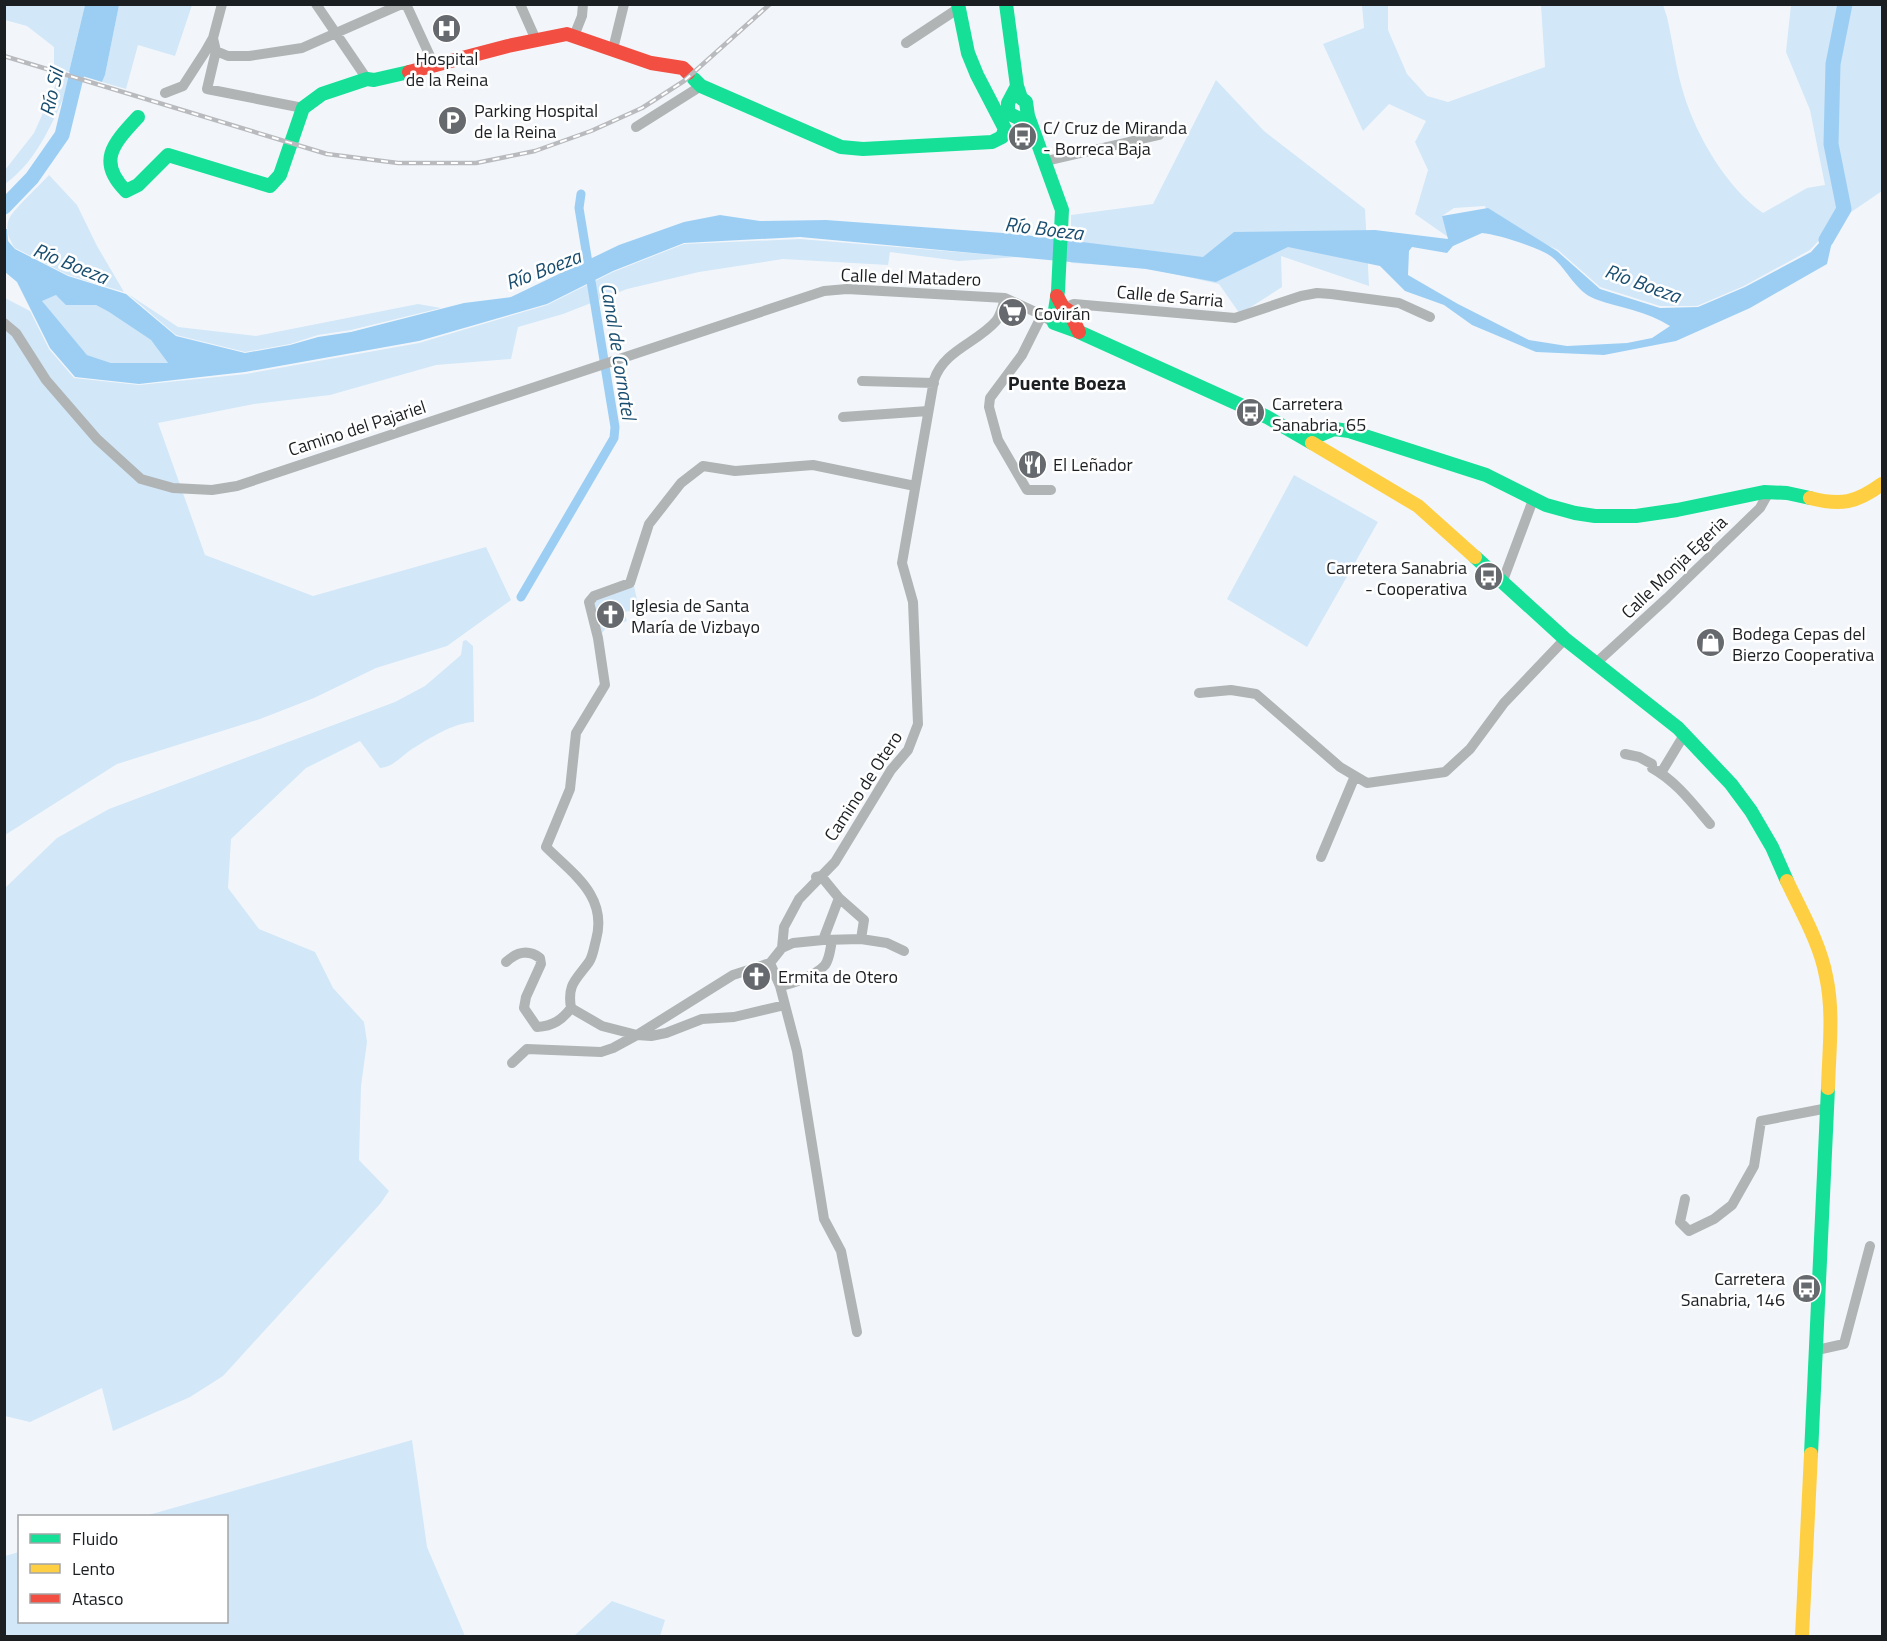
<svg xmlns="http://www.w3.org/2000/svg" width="1887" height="1641" font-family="'Titillium Web',sans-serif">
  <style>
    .green { fill: #d2e7f8 }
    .water { fill: #9ccef4; fill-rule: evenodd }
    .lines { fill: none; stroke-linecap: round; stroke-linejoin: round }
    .canal { stroke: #9ccef4; stroke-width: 9 }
    .river { stroke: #9ccef4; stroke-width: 15 }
    .street { stroke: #b1b4b5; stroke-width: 10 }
    .fast { stroke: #16e098; stroke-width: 14 }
    .slow { stroke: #ffcf43; stroke-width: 14 }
    .jam { stroke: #f24e42; stroke-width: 14 }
    .rail-casing { stroke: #b8babe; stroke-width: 4.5 }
    .rail { stroke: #fff; stroke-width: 2; stroke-dasharray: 7; stroke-linecap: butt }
    .labels { text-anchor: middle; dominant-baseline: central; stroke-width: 5; stroke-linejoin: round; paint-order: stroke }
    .poi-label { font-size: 18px; fill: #1b1f22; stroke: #fff; text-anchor: start }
    .street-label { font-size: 18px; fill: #1b1f22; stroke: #fff }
    .water-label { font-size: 20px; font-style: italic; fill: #184d6f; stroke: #fff }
    .neighbourhood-label { font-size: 20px; font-weight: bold; fill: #1b1f22; stroke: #fff }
  </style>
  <rect width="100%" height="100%" fill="#f2f6fa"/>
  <!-- green -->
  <path class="green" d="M4 5H85L69 72 54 68V47L27 26 5 20Z
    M119 5H192L175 56 138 45 126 89 102 82 105 75Z
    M1362 5H1388V30L1407 74 1427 96 1448 102 1545 67 1541 5H1663L1667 17C1673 43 1676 70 1684 95 1697 137 1727 188 1763 213L1807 188 1825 185 1810 110 1786 52 1791 5H1882V191L1835 223 1810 250 1744 286 1697 306H1660L1600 287 1558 250 1489 218 1485 206 1454 208 1442 216 1448 237 1415 214 1428 170 1415 142 1426 121 1389 104 1363 131 1323 44 1364 28Z
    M60 75 72 79C55 116 39 160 5 184V170L34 133Z
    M1216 80 1264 131 1365 209 1369 286 1281 256 1282 287 1240 314 1219 284 1143 267 1071 263V215L1153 204Z
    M49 175 77 205 97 246 124 292 68 275 15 248C9 240 4 227 10 217 16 207 40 185 49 175Z
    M800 239 1018 257 959 261 890 252 888 265 783 259 699 272 627 289 563 314 518 327 511 359 436 365 330 395 254 404 158 423 205 555 313 596 486 547 511 600 447 646 376 668 314 698 260 719 117 764 5 835V298L30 311 49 349 74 378 139 385 246 374 419 343 547 305 613 272 684 244Z
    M128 294 178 327 256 336 418 304 441 308 351 330 318 335 290 344 245 352 176 335Z
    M56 295 84 304 96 305 109 312 151 340 168 363H111L87 355 41 301Z
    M1294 475 1378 522 1307 647 1227 599Z
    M634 586 639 609 624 612 627 621 606 628 602 633 591 603 611 593Z
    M466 640 473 646 474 722C453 723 430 738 412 749 401 756 394 767 380 768L360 741 306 768 231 839 228 888 259 929 315 952 333 988 364 1022 367 1042 361 1086 359 1160 389 1191 380 1204 223 1376 190 1397 113 1431 102 1388 30 1422 5 1416V888L57 838 109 809 395 702 425 686 461 655 463 641Z
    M412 1440 427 1547 465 1636H5V1556L19 1552 20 1622H226V1516H145Z
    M612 1601 665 1620 660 1636H574Z"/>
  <!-- water -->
  <path class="water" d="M85 5H119L105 75 102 82 69 72Z
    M1488 208 1557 251 1600 289 1660 308 1698 307 1745 287 1811 252 1836 224 1827 264 1750 308 1676 341 1604 355 1536 352 1472 325 1444 305 1405 291 1380 266 1288 247 1216 282 1146 269 800 237 684 243 613 271 547 304 419 341 245 372 139 384 75 377 50 348 17 282 5 272V229H7L8 241 15 249 68 276 126 294 176 336 245 353 290 345 318 337 351 332 464 303 511 297 619 245 684 222 720 215 760 221 826 220 1017 234 1203 257 1234 232 1375 230 1448 239 1442 216ZM1482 233C1497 234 1540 248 1552 257 1568 270 1575 291 1595 299 1620 308 1647 311 1670 326L1652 338 1627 343 1567 346 1529 340 1458 304 1408 275 1409 251 1412 247 1447 253 1453 246ZM56 295 66 305H96L109 312 151 340 168 363H111L87 355 42 301Z"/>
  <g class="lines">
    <!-- canal -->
    <path class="canal" d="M521 597 614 438 615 427 579 208 581 194"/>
    <!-- river -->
    <path class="river" d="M4 207 32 178 62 135 81 57
      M1826 240 1844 209 1831 144 1833 64 1845 4"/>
    <!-- street -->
    <path class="street" d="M316 4 367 79
      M406 4 435 67
      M520 4 536 40
      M574 36 582 16 583 4
      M213 38 216 51 228 56H249L302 48 402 4
      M906 43 959 8
      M613 49 624 4
      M216 51 207 89 303 108
      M165 93 183 86 205 52 213 38 222 4
      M636 127 701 86
      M1046 161 1159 135
      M1064 308 1074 304 1235 318 1301 296 1317 293 1331 294 1399 303 1430 317
      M1042 315 1022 355 990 398 989 407 998 440 1027 490H1051
      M4 323 16 333 46 380 97 439 141 479 173 488 212 490 237 486 824 291 847 289 1005 298 1042 315 1054 323
      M862 381 934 383
      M843 417 928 411
      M1502 583 1533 500
      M1596 663 1667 598 1760 508 1769 492
      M1199 693 1231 690 1256 694 1340 767 1367 783 1445 772 1470 749 1504 703 1565 639
      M1625 754 1639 757 1652 764V768C1676 781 1693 804 1710 824
      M1661 773 1684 735
      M1321 857 1355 776
      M816 877 821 876 839 898 864 920 861 939
      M823 940 839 898
      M782 948 784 927 799 899 835 862 891 770 908 750 918 724 913 602 902 563 934 380C944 350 977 343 996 321 1001 315 1003 306 1005 298
      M506 962C517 952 528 949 540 958L541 964 526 997 524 1008 537 1027C553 1026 562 1020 571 1008
      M780 986C793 984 816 975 825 965 830 958 830 949 832 941
      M785 1005 734 1017 702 1019 666 1033 651 1036 637 1035 602 1026 571 1008C567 984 576 980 589 962 593 956 594 947 596 940 608 896 573 874 546 847L570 789 576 733 605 685 598 638 589 602 594 596 630 583 649 524 681 483 703 466 735 471 813 465 915 486
      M512 1063 527 1049 601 1052 613 1048 637 1035 733 975 770 963
      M1685 1199 1680 1222 1689 1231 1714 1219 1732 1205 1754 1166 1761 1121 1828 1108
      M857 1332 841 1251 824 1219 797 1051 780 986 770 963 782 948 793 943 823 940 861 939 887 943 904 951
      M1817 1350 1844 1344 1870 1246"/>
    <!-- fast -->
    <path class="fast" d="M1006 4 1017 86 1021 98 1026 102 1028 116 1062 210 1058 291 1055 310 1052 316 1054 323 1079 332 1267 417 1312 443
      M694 79 701 86 841 147 863 149 992 142 1002 137 1005 129 977 75 968 53 958 4
      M1017 86 1008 103V113L1018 118 1031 132
      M138 117C114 143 96 161 126 191L138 185 168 155 270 186 280 175 303 108 322 94 367 79 374 80 409 72
      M1308 440 1334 429 1349 431 1486 475 1546 505 1575 513 1595 516H1636L1677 510 1764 492 1787 493 1810 498
      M1475 557 1565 639 1678 728 1731 784 1751 811 1772 847 1787 881
      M1811 1454 1828 1088"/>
    <!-- slow -->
    <path class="slow" d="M1312 443 1418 506 1475 557
      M1810 498C1841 506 1856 503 1882 484
      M1787 881C1801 911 1820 943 1826 976 1834 1012 1829 1051 1828 1088
      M1802 1636 1811 1454"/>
    <!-- jam -->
    <path class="jam" d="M409 72 508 46 567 34 651 63 683 68 688 73
      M1057 296 1063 307 1069 311 1079 332"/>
    <defs>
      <path id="rail" d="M4 56 327 154 398 163H476L535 151 591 131 642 108 684 81 770 4"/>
    </defs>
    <!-- rail casing -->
    <use href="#rail" class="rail-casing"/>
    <!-- rail -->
    <use href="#rail" class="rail"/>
  </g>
  <!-- icons -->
  <defs>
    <symbol id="hospital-disc" viewBox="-11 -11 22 22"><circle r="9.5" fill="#666a6e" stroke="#fff"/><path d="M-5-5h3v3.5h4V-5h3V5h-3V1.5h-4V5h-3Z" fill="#fff"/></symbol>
    <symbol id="parking-disc" viewBox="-11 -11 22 22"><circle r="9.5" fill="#666a6e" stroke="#fff"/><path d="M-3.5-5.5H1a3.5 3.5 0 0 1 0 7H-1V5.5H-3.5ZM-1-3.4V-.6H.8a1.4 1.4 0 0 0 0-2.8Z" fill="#fff"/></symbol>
    <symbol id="bus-disc" viewBox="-11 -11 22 22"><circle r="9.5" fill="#666a6e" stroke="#fff"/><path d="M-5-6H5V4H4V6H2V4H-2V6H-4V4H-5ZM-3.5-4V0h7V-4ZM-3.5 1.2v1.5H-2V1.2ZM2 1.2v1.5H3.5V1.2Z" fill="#fff"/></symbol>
    <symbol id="supermarket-disc" viewBox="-11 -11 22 22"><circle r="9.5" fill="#666a6e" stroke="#fff"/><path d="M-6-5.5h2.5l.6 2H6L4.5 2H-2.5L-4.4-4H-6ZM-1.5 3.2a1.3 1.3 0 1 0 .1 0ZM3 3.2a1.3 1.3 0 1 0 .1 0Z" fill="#fff"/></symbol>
    <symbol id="restaurant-disc" viewBox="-11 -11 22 22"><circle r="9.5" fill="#666a6e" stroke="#fff"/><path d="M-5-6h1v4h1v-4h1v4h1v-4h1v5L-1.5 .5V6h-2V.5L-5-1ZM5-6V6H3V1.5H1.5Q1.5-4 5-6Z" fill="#fff"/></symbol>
    <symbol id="church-disc" viewBox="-11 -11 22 22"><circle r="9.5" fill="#666a6e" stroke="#fff"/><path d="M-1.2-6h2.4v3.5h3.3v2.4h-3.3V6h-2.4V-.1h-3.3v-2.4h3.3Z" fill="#fff"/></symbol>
    <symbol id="shop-disc" viewBox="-11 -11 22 22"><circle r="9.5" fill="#666a6e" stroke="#fff"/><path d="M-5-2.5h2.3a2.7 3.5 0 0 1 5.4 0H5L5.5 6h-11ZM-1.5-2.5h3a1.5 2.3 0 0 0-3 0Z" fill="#fff"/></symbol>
  </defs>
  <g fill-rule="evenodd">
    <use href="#hospital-disc" x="430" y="12" width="33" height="33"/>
    <use href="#parking-disc" x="436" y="104" width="33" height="33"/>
    <use href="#bus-disc" x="1006" y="120" width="33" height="33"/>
    <use href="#supermarket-disc" x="996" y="296" width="33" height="33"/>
    <use href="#bus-disc" x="1234" y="396" width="33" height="33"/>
    <use href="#restaurant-disc" x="1016" y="448" width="33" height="33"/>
    <use href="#bus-disc" x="1472" y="560" width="33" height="33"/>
    <use href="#church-disc" x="594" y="598" width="33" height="33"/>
    <use href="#shop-disc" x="1694" y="626" width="33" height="33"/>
    <use href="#church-disc" x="740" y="960" width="33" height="33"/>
    <use href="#bus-disc" x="1790" y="1272" width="33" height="33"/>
  </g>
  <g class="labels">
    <!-- poi labels -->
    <g class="poi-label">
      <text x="447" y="58" text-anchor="middle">Hospital<tspan x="447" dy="21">de la Reina</tspan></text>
      <text x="474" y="110">Parking Hospital<tspan x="474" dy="21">de la Reina</tspan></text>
      <text x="1043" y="127">C/ Cruz de Miranda<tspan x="1043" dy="21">- Borreca Baja</tspan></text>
      <text x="1034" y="313">Covirán</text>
      <text x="1272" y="403">Carretera<tspan x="1272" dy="21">Sanabria, 65</tspan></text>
      <text x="1053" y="464">El Leñador</text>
      <text x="1467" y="567" text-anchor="end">Carretera Sanabria<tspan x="1467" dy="21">- Cooperativa</tspan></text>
      <text x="631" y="605">Iglesia de Santa<tspan x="631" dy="21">María de Vizbayo</tspan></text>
      <text x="1732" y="633">Bodega Cepas del<tspan x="1732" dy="21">Bierzo Cooperativa</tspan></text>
      <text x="778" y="976">Ermita de Otero</text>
      <text x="1785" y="1278" text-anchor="end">Carretera<tspan x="1785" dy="21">Sanabria, 146</tspan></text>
    </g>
    <!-- street labels -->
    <g class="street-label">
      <text transform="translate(911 277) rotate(2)">Calle del Matadero</text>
      <text transform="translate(1170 296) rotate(5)">Calle de Sarria</text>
      <text transform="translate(357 428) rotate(-18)">Camino del Pajariel</text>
      <text transform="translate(1674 567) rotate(-44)">Calle Monja Egeria</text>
      <text transform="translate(863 786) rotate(-57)">Camino de Otero</text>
    </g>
    <!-- water labels -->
    <g class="water-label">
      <text transform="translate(51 92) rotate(-77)">Río Sil</text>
      <text transform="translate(1044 228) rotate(7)">Río Boeza</text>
      <text transform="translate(71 263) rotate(22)">Río Boeza</text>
      <text transform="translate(543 269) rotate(-21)">Río Boeza</text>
      <text transform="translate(1643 283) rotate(20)">Río Boeza</text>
      <text transform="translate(619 351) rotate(81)">Canal de Cornatel</text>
    </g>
    <!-- neighbourhood labels -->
    <g class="neighbourhood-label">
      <text x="1067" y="382">Puente Boeza</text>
    </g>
  </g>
  <!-- border -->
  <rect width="1887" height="1641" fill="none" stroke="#1b1f22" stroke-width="12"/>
  <!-- legend -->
  <rect x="18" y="1515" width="210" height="108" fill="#ffffff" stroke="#a4a5a7" stroke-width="1.5"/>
  <rect x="30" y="1534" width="30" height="9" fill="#16e098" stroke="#a4a5a7" stroke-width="1.5"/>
  <text x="72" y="1545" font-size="18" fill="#1b1f22">Fluido</text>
  <rect x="30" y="1564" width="30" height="9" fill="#ffcf43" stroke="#a4a5a7" stroke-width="1.5"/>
  <text x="72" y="1575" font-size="18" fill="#1b1f22">Lento</text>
  <rect x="30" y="1594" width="30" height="9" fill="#f24e42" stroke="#a4a5a7" stroke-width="1.5"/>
  <text x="72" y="1605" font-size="18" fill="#1b1f22">Atasco</text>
</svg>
